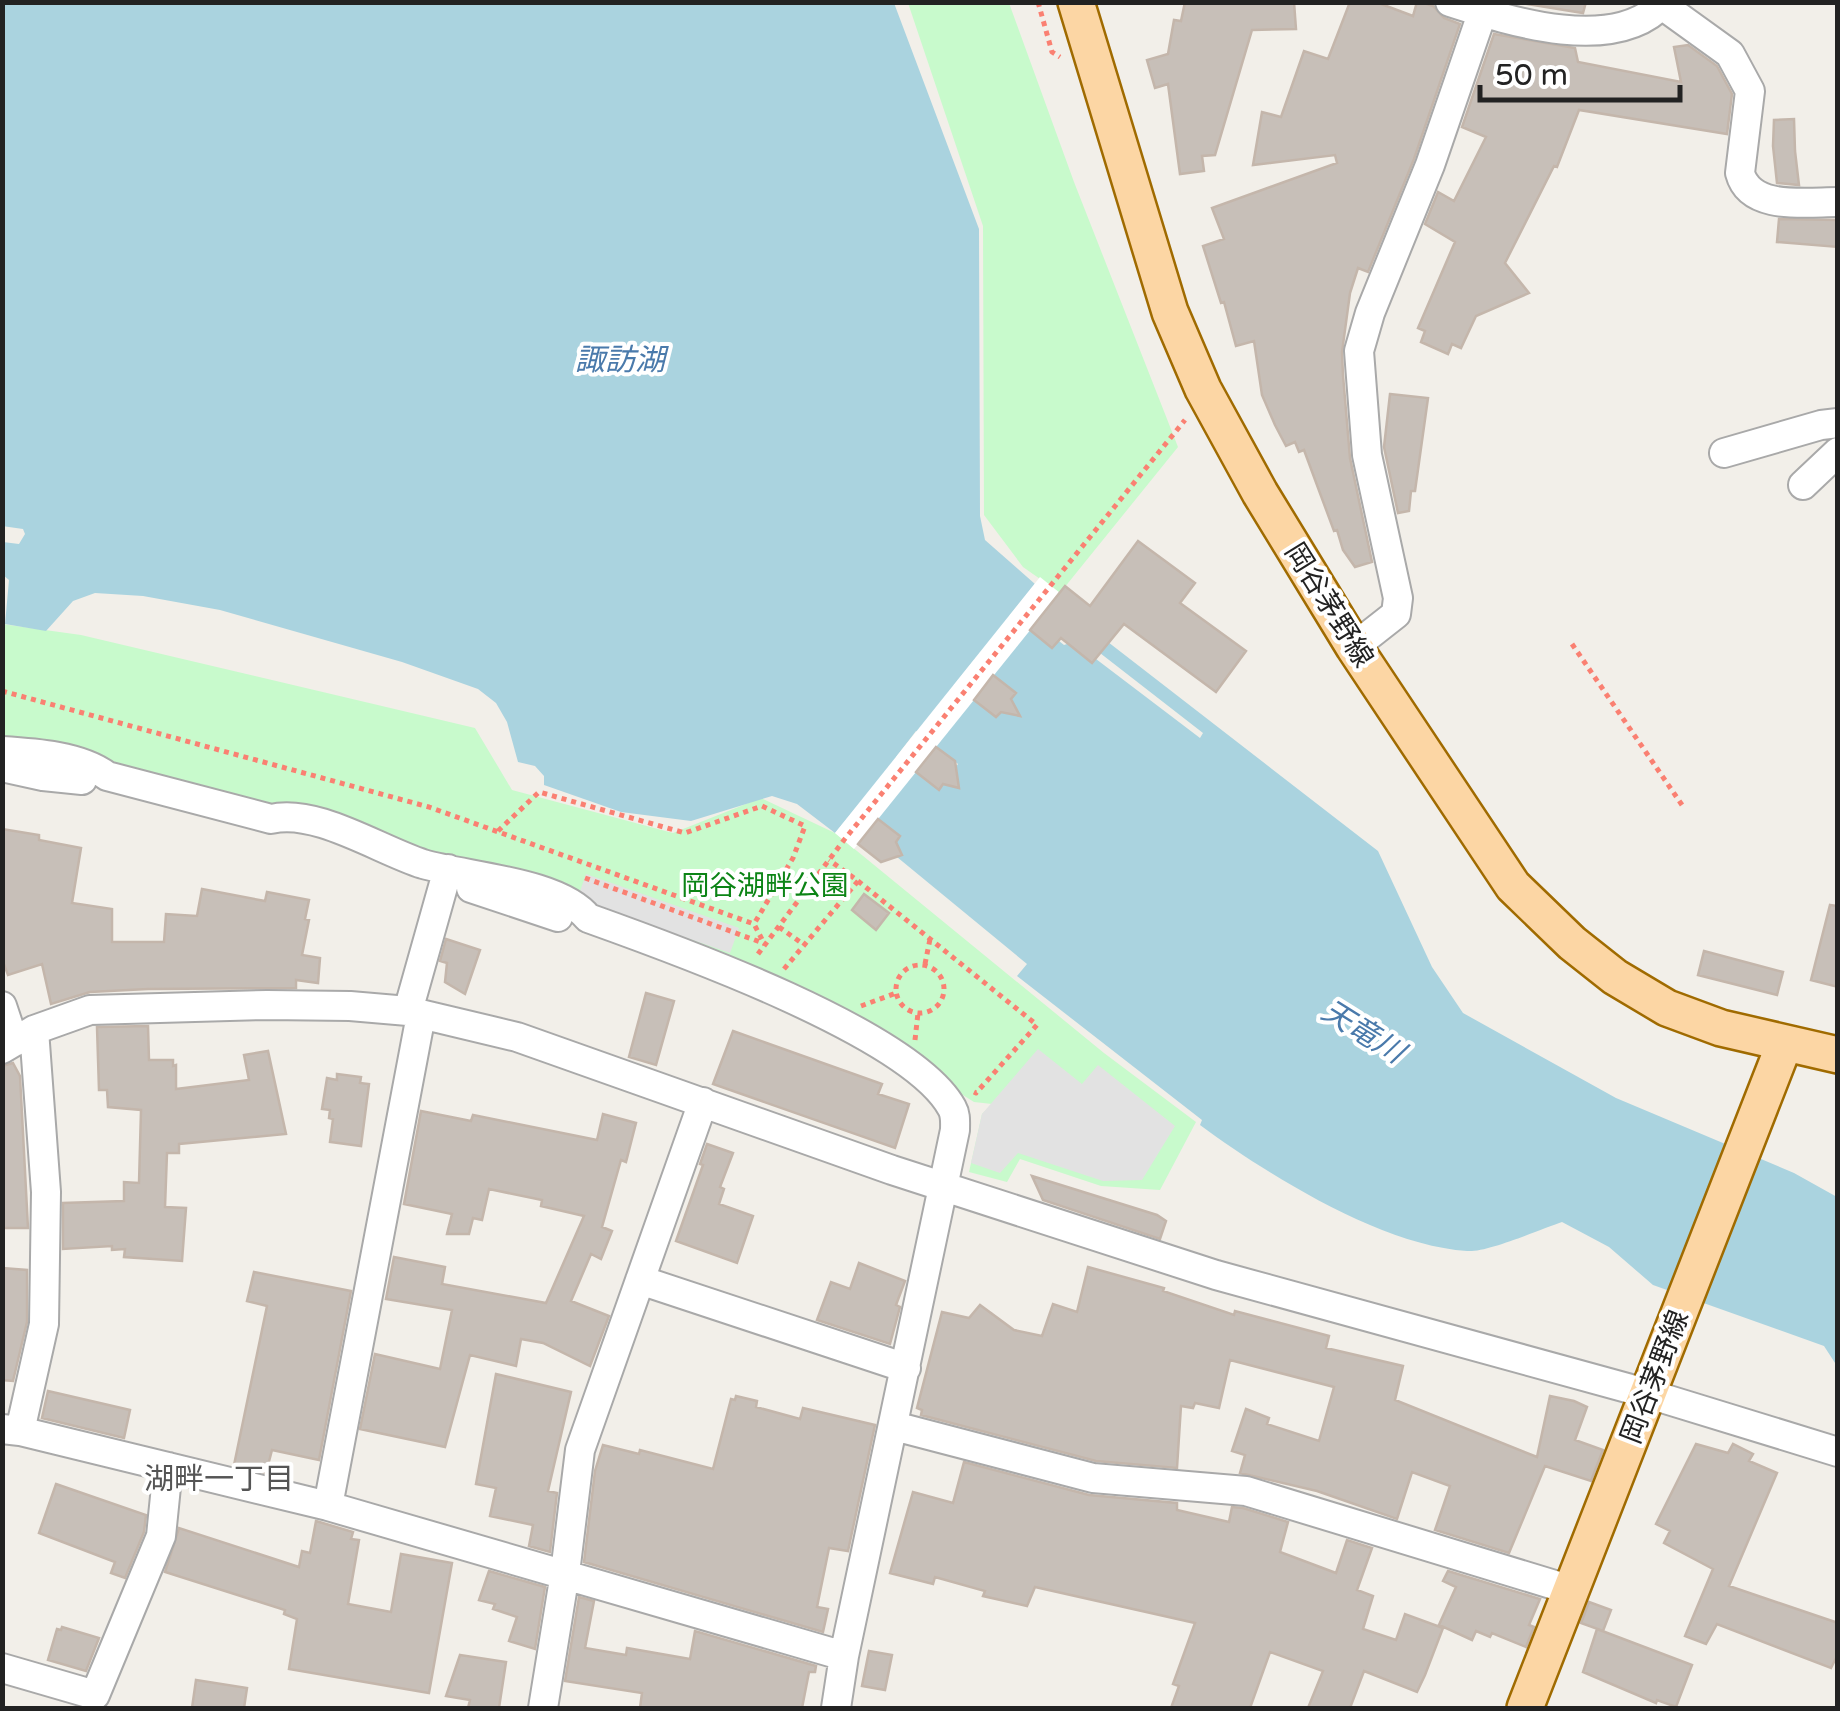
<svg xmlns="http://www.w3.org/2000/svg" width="1840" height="1711" font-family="'Varela Round','Noto Sans JP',sans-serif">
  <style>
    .park { fill: #c8facc }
    .parking { fill: #e2e2e2 }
    .water { fill: #aad3df; fill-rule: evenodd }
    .pier { fill: #fff }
    .building { fill: #c7bfb8; stroke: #c4b6ab; stroke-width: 2.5 }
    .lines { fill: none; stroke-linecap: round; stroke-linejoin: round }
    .minor-casing { stroke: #a9a9a9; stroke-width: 32 }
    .major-casing { stroke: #a06b00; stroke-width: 40 }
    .path { stroke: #fa8072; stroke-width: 5; stroke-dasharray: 5 5; stroke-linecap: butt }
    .minor { stroke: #fff; stroke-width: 28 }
    .major { stroke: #fcd6a4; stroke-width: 35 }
    .labels { text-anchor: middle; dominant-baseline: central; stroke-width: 8; stroke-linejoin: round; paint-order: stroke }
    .street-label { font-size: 28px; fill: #222; stroke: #fff }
    .park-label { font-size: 28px; fill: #0c8416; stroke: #fff }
    .water-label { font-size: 30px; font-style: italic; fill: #4a7aab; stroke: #fff }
    .neighbourhood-label { font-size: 30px; fill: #555; stroke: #fff }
  </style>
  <rect width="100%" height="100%" fill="#f2efe9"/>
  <!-- park -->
  <path class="park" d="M908 3H1009L1074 182 1178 447 1060 593 1023 567 984 515 983 226Z
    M2 624 81 635 475 728 512 790 673 833 761 798 835 833 1104 1053 1196 1122 1160 1190 1101 1186 1020 1159 1007 1182 969 1172 982 1114 992 1104 974 1102 958 1092 949 1080 888 1031 768 972 517 875 424 855 349 823 3 744Z"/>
  <!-- parking -->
  <path class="parking" d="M586 874 739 928 730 953 577 900Z
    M1038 1049 1082 1084 1098 1065 1175 1126 1142 1180 1103 1181 1018 1153 1000 1173 971 1163 982 1114Z"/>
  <!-- water -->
  <path class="water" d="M3 3H894L979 229 980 516 985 540 1035 584 1010 615 1052 648 1059 641 1064 645 1070 643 1092 663 1096 659 1200 738 1203 733 1100 653 1108 642 1378 851 1432 967 1463 1013 1616 1098 1794 1173 1837 1197V1366L1824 1346 1653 1285 1609 1247 1562 1222C1541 1229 1486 1253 1467 1251 1382 1246 1268 1175 1200 1125L1202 1120 1017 976 1027 964 897 857 894 844 900 836 859 804 835 833 797 804 772 796 691 821 621 812 544 785V776L535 766 518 762 507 722 496 703 478 689 402 662 220 610 143 596 95 593 73 601 46 631 5 624 9 580 3 575V542L19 544 25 534 23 529 2 526ZM974 660 1015 692 1010 701 1015 707 1013 713 1002 710 996 717 954 685ZM916 731 958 764 952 773V786L945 782 938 789 896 757Z"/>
  <!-- pier -->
  <path class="pier" d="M1040 577 1060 593 854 849 835 833Z"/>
  <!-- building -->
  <path class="building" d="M1185 2H1294L1296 29 1252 30 1215 155 1202 156 1204 171 1180 174 1168 84 1155 88 1147 60 1168 54 1174 20 1181 21Z
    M1350 2H1376L1413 16 1417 2H1421L1433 6 1444 18 1460 24 1414 159 1368 272 1358 268 1350 293 1342 352 1343 375 1350 458 1372 562 1355 567 1343 550 1337 530 1334 531 1304 450 1299 452 1295 442 1286 446 1275 425 1262 395 1254 341 1236 346 1224 302 1221 303 1203 246 1224 239 1212 208 1337 163 1335 155 1253 165 1262 112 1281 117 1304 51 1328 59Z
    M1514 2H1586L1583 13Z
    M1494 34 1575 48 1578 62 1681 82 1674 47 1688 45 1717 66 1732 94 1727 134 1579 110 1557 167 1554 166 1505 263 1529 293 1476 316 1461 348 1452 344 1448 354 1421 342 1425 331 1418 328 1455 242 1425 224 1438 192 1454 201 1486 137 1462 127Z
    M1794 119 1795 151 1799 185 1777 183 1773 146 1774 120Z
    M1779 219 1838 220V247L1777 242Z
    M1390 394 1428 398 1415 491H1411L1409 511 1398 513 1384 447Z
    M1138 541 1195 583 1180 603 1246 651 1216 692 1124 624 1092 663 1061 638 1052 648 1030 630 1065 586 1090 606Z
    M993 675 1016 693 1011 699 1020 716 1001 712 996 717 974 700Z
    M936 747 955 761 959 788 943 784 939 790 916 772Z
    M878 819 900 836 896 842 902 855 881 862 858 844Z
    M2 829 39 835V840L81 848 72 903 112 909V942H164L166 914 197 916 202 889 265 901 267 892 309 900 305 919 309 920 302 955 320 958 318 983 296 980V988L148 989 90 992 51 1004 42 964 8 975 2 959Z
    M864 894 889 913 876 930 852 910Z
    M1830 905 1838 906V987L1811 980Z
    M446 939 480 950 465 994 445 982 447 963 440 961Z
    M1704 951 1783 972 1777 995 1698 975Z
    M646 993 674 1001 656 1065 629 1057Z
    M148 1026 149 1060H173V1066L176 1065V1089L249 1080 244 1055 268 1051 286 1134 179 1144V1153H167L165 1207 186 1208 182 1261 124 1257 125 1249 112 1250V1246L63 1249V1203L124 1201V1182L139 1183 141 1110 108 1107 107 1090H99L97 1027Z
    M733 1031 882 1084 878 1094 909 1104 895 1148 713 1084Z
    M13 1063 20 1076 28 1228H2V1066Z
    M337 1074 361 1077 360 1083 369 1084 361 1146 330 1142 333 1119 329 1118 330 1110 322 1109 327 1078 337 1080Z
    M421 1111 471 1121 473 1115 597 1140 603 1114 636 1123 626 1162 621 1160 602 1227 612 1231 601 1259 591 1254 571 1301 609 1316 590 1366 543 1343 521 1339 516 1366 470 1355 445 1447 360 1429 375 1354 440 1369 452 1310 386 1299 394 1257 445 1267 442 1284 546 1303 584 1216 541 1206 542 1200 489 1189 482 1220 473 1218 469 1234H447L452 1214 404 1204Z
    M707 1144 733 1153 720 1187 724 1189 719 1204 753 1216 737 1263 676 1241 703 1165 700 1164Z
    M1032 1176 1157 1215 1166 1221 1160 1239 1043 1200Z
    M859 1263 905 1281 896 1305 900 1307 890 1344 817 1320 831 1282 850 1289Z
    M1088 1267 1164 1288 1163 1291 1234 1315 1235 1311 1329 1336 1326 1348 1403 1366 1395 1400 1537 1457 1550 1396 1574 1401 1587 1407 1575 1440 1603 1450 1591 1481 1545 1466 1509 1553 1435 1530 1450 1486 1412 1472 1397 1519 1317 1491 1240 1473 1245 1455 1232 1451 1246 1409 1269 1418 1267 1424 1319 1441 1334 1387 1230 1360 1219 1408 1195 1403 1193 1408 1181 1406 1177 1468 1096 1461 921 1415 922 1410 917 1408 942 1312 969 1318 980 1305 1014 1330 1042 1336 1053 1304 1077 1312Z
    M2 1268 27 1270V1322L13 1381 2 1380Z
    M254 1272 351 1291 319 1460 272 1450 266 1473 234 1465 267 1306 247 1301Z
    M496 1374 571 1392 548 1491 557 1493 550 1552 529 1546 533 1525 490 1516 496 1488 476 1484Z
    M48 1391 130 1410 124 1438 42 1418Z
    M736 1396 757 1401 756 1407 800 1419 803 1408 875 1425 848 1551 829 1548 817 1607 828 1609 823 1632 584 1562 595 1471 603 1445 639 1454 640 1450 713 1469 731 1399 735 1400Z
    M1696 1444 1728 1453 1733 1444 1753 1454 1749 1461 1777 1473 1729 1586 1838 1623V1654L1831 1668 1717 1624 1706 1644 1685 1636 1713 1569 1664 1543 1670 1531 1656 1524Z
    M964 1462 1089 1495 1177 1503V1510L1229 1522 1232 1507 1243 1508 1288 1522 1280 1552 1336 1573 1347 1540 1372 1548 1357 1590 1373 1596 1363 1629 1396 1640 1405 1614 1443 1628 1425 1675 1417 1692 1364 1671 1350 1708H1308L1323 1671 1270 1652 1250 1708H1171L1179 1686 1173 1684 1195 1623 1035 1587 1027 1606 983 1596 985 1591 935 1577 933 1584 890 1573 913 1492 953 1503Z
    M56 1484 146 1515 144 1532 125 1578 111 1573 115 1562 39 1533Z
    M316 1521 353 1532 351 1539 359 1540 348 1604 391 1612 401 1554 452 1563 429 1693 289 1669 297 1619 284 1614 285 1610 165 1572 179 1528 299 1567 302 1551 310 1553Z
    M489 1571 545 1587 535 1649 509 1641 517 1617 493 1609 495 1604 479 1600Z
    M1448 1571 1540 1599 1529 1625 1534 1627 1526 1647 1492 1633 1490 1637 1476 1631 1472 1640 1439 1625 1456 1587 1443 1581Z
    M579 1597 594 1601 585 1648 626 1655 627 1648 690 1659 695 1631 816 1666 815 1672H809L802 1708H640L642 1693 565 1681Z
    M1589 1602 1611 1610 1603 1631 1581 1623Z
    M62 1627 99 1638 86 1671 48 1660 57 1629 61 1630Z
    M1597 1629 1692 1665 1676 1707 1657 1700 1656 1703 1583 1672Z
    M869 1651 892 1655 885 1690 862 1686Z
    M460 1655 506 1662 499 1708H468L470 1700 446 1696Z
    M196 1680 247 1688 244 1708H192Z"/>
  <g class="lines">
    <defs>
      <path id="minor" d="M1450 2C1509 21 1616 56 1664 2
        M1662 5 1730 54 1750 91 1740 173C1750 211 1806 202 1838 202
        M1724 453 1821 425 1838 423
        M1803 485 1838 452
        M1354 647 1396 614 1398 598 1367 455 1359 351 1370 313 1430 165 1486 2
        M2 751C35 753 81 756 107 776L271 819C316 808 379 850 423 864 468 877 560 882 588 918 672 948 911 1033 952 1108 956 1115 955 1122 955 1130L844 1656 836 1708
        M2 767 43 776 82 780
        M471 888 558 917
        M2 1006 14 1042
        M408 1011 448 869
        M2 1049 34 1030 90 1010 267 1005 350 1006 408 1011 517 1037 892 1170 1216 1275 1649 1394 1838 1452
        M640 1280 906 1368
        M894 1426 1093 1478 1246 1491 1571 1590
        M2 1429 20 1431 328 1506 844 1656
        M20 1431 44 1324 46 1192 34 1030
        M328 1506 421 1015
        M2 1668 95 1695 161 1536 168 1467
        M543 1708 565 1573 580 1450 703 1102"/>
      <path id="major" d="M1076 2 1170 312 1203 389 1260 493 1354 647 1513 886 1572 943 1615 977 1667 1008 1721 1028 1838 1055
        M1525 1708 1784 1045"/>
    </defs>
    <!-- minor casing -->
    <use href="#minor" class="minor-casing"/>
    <!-- major casing -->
    <use href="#major" class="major-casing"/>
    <!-- path -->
    <path class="path" d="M1038 2 1052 52 1060 57
      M1572 644 1682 805
      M2 691 429 807 754 924 765 945
      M498 831 539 792 685 833 762 806 805 826 793 858 754 924
      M585 878 763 943
      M858 881 1037 1025 976 1093 974 1092
      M779 927 803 944
      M758 954 844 840 1185 420
      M925 964 930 939
      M896 989a24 24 0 1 1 48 0a24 24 0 1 1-48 0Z
      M784 969 858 881 829 860
      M861 1006 896 993
      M915 1040 918 1013"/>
    <!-- minor -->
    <use href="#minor" class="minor"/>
    <!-- major -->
    <use href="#major" class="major"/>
  </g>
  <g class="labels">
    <!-- street labels -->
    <g class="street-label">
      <text transform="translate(1329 605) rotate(58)">岡谷茅野線</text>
      <text transform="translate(1655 1377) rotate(-69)">岡谷茅野線</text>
    </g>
    <!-- park labels -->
    <g class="park-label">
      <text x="765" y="886">岡谷湖畔公園</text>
    </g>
    <!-- water labels -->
    <g class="water-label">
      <text x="620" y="360">諏訪湖</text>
      <text transform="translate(1363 1032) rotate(32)">天竜川</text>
    </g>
    <!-- neighbourhood labels -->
    <g class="neighbourhood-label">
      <text x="219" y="1479">湖畔一丁目</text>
    </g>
  </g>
  <!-- border -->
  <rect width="1840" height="1711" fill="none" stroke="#222222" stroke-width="10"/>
  <!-- scale -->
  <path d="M1480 85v15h200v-15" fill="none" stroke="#222222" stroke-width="5"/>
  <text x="1495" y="85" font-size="30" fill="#222222" stroke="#ffffff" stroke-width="8" paint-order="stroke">50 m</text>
</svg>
